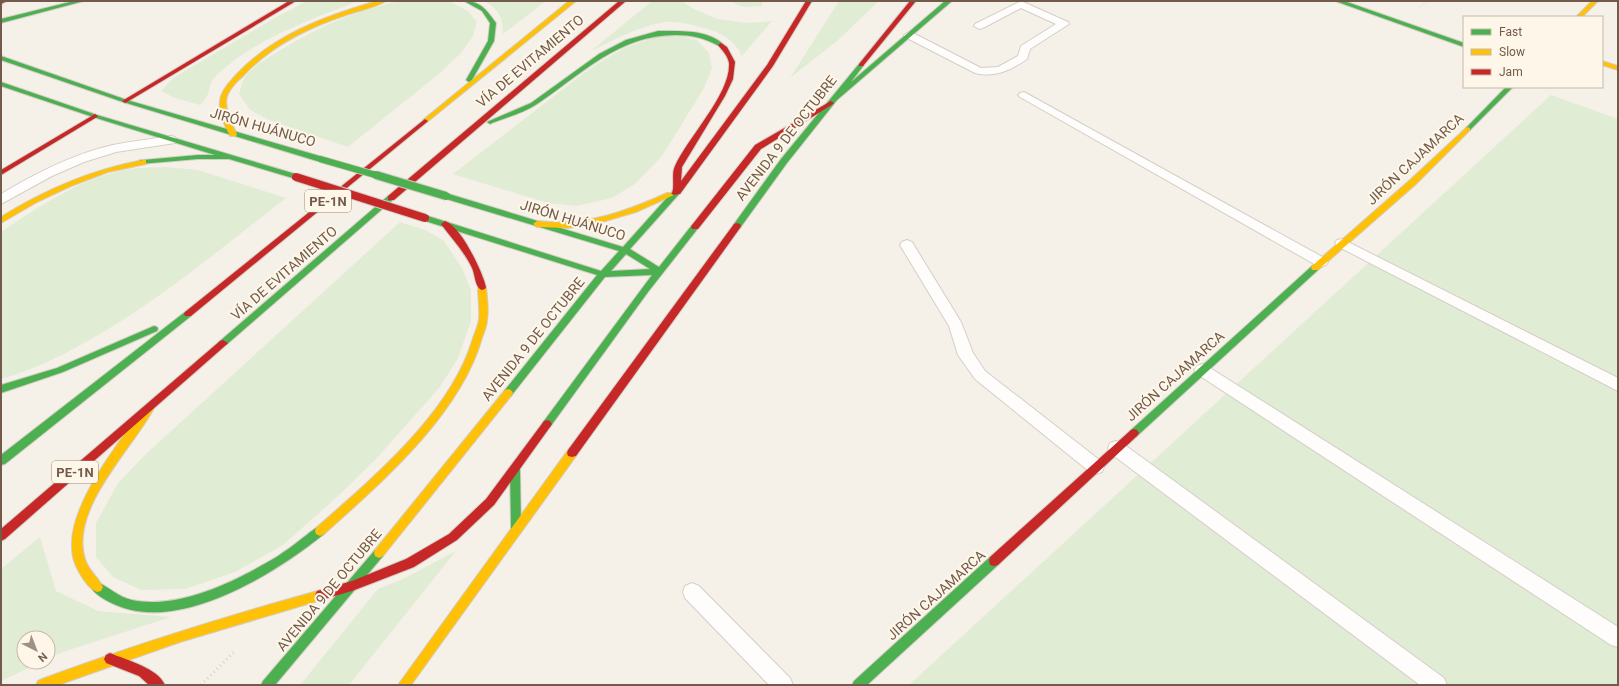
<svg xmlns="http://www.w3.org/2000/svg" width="1619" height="686" font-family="Roboto,sans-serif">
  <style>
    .green { fill: #e1ecd4 }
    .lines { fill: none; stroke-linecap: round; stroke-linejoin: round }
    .lane-casing { stroke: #d4cec7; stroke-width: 2 }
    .fast-casing { stroke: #d4cdc6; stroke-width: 2 }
    .slow-casing { stroke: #d4cdc6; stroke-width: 2 }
    .jam-casing { stroke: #d4cdc6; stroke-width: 2 }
    .path-far1 { stroke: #d7d0ca; stroke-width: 2; stroke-dasharray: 0.5 2; stroke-linecap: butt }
    .path { stroke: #d7d0ca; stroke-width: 3; stroke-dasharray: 1 3.5; stroke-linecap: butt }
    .lane { fill: #fefdfc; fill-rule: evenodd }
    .fast { fill: #4caf50; fill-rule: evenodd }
    .slow { fill: #ffc107; fill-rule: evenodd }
    .jam { fill: #c62828; fill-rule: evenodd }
    .fast-bridge-far1-casing { stroke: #d4cdc6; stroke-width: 8; stroke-linecap: butt }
    .fast-bridge-casing { stroke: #d4cdc6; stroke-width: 10; stroke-linecap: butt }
    .jam-bridge-casing { stroke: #d4cdc6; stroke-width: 10; stroke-linecap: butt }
    .fast-bridge-far1 { stroke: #4caf50; stroke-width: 6 }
    .fast-bridge { stroke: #4caf50; stroke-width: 8 }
    .jam-bridge { stroke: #c62828; stroke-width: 8 }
    .labels { text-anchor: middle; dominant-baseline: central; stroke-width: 4; stroke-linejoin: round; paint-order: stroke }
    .shield { fill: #fef7e9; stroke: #9c8a7a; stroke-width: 1 }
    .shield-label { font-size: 13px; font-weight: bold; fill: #725b4a }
    .street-label { font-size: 14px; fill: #725b4a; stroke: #fef7e9 }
  </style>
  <rect width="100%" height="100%" fill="#f5f1e9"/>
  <!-- green -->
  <path class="green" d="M307 1H358C308 21 253 39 214 78 209 83 210 92 206 98 205 100 202 103 200 105L175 98 161 91 173 78 273 19Z
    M401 1 451 2 468 11 477 22 473 36 461 53 440 73 348 147 269 120 250 110 239 94C241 89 242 81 245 77 252 67 265 60 274 54 314 29 355 10 401 1Z
    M485 1H546L503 34C503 16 499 11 485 1Z
    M652 1H681L692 8 717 19 747 23 772 21 742 56C735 40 720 32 704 28 692 25 677 21 665 22 639 26 614 40 591 51Z
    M729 1H763L761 6 743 7Z
    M839 1H879L837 41 790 78Z
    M678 35 698 41 709 53 712 68 704 88 662 156 635 184 612 198 577 206 548 203 453 174 584 73 607 58 625 48 652 38Z
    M1551 95 1618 119V685H909Z
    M166 167 198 170 286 198C220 249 157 303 84 343 58 358 30 371 1 379V232C42 205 74 182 123 170 137 167 152 168 166 167Z
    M400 222 425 230 444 241 462 268 471 290V321L458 358 440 387 408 423 375 460 336 498 283 545 235 572 185 589 141 590 113 577 96 557V523L118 483 147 453Z
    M40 537 56 591 98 611 171 617 63 652 48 659V638H24V662H42L1 681V569Z
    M456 551 349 685H300L378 589 405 578Z"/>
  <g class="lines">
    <defs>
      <path id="lane" d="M1021 1 1068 22 1069 24 1030 49 1027 59C1011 70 995 78 975 73L905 37 904 35 909 32 913 33 981 68 998 67 1018 56 1021 46 1056 24 1021 8 983 28 979 29 974 26 975 24Z
        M1024 92 1326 259 1328 262 1326 265 1321 267 1316 265 1020 97 1018 95 1020 93Z
        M171 136 175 137 177 140 175 143 116 152 84 162 52 176 1 204V194C36 173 73 154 113 145 132 141 152 139 171 136Z
        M1342 239 1618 378V391L1337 246 1335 243 1337 240Z
        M907 240 912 242 961 322 973 353 985 371 1102 462 1104 467 1102 472 1096 474 1090 472 975 379 958 355 949 326 900 245 902 242Z
        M1202 364 1207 366 1618 627V647L1611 645 1197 374 1194 370 1197 366Z
        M1116 441 1122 443 1444 678 1447 685H1420L1110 453 1108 448 1110 443Z
        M692 583 699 586 790 678 793 685H769L685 598 683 592 685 586Z"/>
      <path id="fast" d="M74 1H84L1 23V19Z
        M464 1C481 1 487 11 496 23L494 41 472 80 469 82 466 80 488 41 490 23 482 11Z
        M945 1H952L837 100 787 163 740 228H734L733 226 734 224 781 159 859 64 864 65 851 82Z
        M1335 1H1344L1464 43V47Z
        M658 31C679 31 708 29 724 45L719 46C705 38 691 35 676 35 618 35 582 74 537 104 524 113 507 117 492 123L490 124 487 122 531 103 599 54 626 40Z
        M1 56 127 100 323 157 324 159 323 161H317L123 102 1 60Z
        M1 82 97 115 299 175 300 177 296 179 229 159H198L140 164V160H143L198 155H215L93 117 1 86Z
        M1506 87H1513L1470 130H1466V128Z
        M673 191H676L680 193 630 249 659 267 692 225 695 224 699 227 648 292 550 427 547 428 544 427 542 424 544 421 652 275 605 277 511 396H505L503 393 505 390 597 275 422 220 421 218 425 215 428 216 601 271 619 251 443 198 442 196 446 194H449L623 247ZM626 254 650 269 611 271Z
        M388 196H394L395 198 226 345H220L218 343 220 341Z
        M1315 265 1319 268 1318 270 1137 436 1134 437 1131 436 1129 433 1131 430 1312 266Z
        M188 311 191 312 192 314 191 316 5 464 1 465V455L185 312Z
        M154 326 157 327 158 329 157 331 63 372 1 393V385L57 368Z
        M515 465 519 466 520 469 521 528 520 531 516 533 512 531 511 528 510 469 511 466Z
        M320 526 324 528 325 531 324 534C275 574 179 633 116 605 107 601 95 595 91 587L93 583 97 582C109 587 118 597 132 600 180 610 238 580 278 556 285 551 293 546 300 540 307 535 313 529 320 526Z
        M379 548 383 550 384 553 383 556 275 685H261L263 681 375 550Z
        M994 556 998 557 999 561 998 565 867 685H852L854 681 990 557Z"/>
      <path id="slow" d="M377 1H386C377 7 357 11 346 15 307 28 270 46 242 77 236 82 230 89 227 96 224 109 231 123 237 134L236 136H230C225 126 218 113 220 101 221 91 229 83 235 76 273 35 325 16 377 1Z
        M569 1H576L427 122H423V120Z
        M1592 1H1598L1582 17H1576Z
        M1602 61 1618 66V70L1602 65Z
        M1468 127 1470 128V130L1416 184 1318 270H1312L1311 268 1312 266 1410 180 1466 128Z
        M143 160H146V164L108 172 71 186 37 202 1 223V217C46 189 91 170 143 160Z
        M667 193H670L674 195 636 212 595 224 568 228 537 227 533 224 537 221C547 222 558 223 568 222 603 220 636 207 667 193Z
        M482 284 486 287C487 298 489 310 487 320 487 326 484 332 482 338 460 415 382 482 324 534L320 536 316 534 315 531 316 528C373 478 452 412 473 338 475 332 478 326 479 320 480 310 478 298 478 287Z
        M508 389 511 390 513 393 511 396 383 556 379 558 375 556 374 553 375 550 505 390Z
        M149 404 152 405 154 408C133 448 69 509 85 559 88 570 98 577 103 587L101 591 97 592C89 589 83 579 79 572 75 565 72 557 72 548 69 504 120 441 146 405Z
        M572 449 576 450 577 453 576 456 411 685H398L568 450Z
        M321 590 325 591 327 595 325 599 321 600 180 642 58 685H36L38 681 42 679C134 645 227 616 321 590Z"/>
      <path id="jam" d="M1 1H7L1 4Z
        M289 1H296L127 102 125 103 122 101Z
        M619 1H626L394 200H388V196Z
        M806 1H812L773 66 680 194 673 195 672 193C675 185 671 174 675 166 688 137 731 94 729 63 728 56 722 50 718 45L721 43 727 47 735 62 733 79 725 96 682 167 681 181 767 65Z
        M910 1H916L863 66H859V64Z
        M831 101 834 103 833 104 761 149 698 229H692L691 227 692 225 755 145Z
        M95 114 98 116 97 117 1 175V170Z
        M425 119 428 121 427 122 191 316H185L184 314 185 312Z
        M445 221C461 226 482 271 486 287L485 289 482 290C475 288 475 274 472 268 464 251 452 239 441 224Z
        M737 223 740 224 741 226 740 228 576 456 572 457 568 456 567 453 568 450 734 224Z
        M223 340 228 343 226 345 5 539 1 541V529L220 341Z
        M547 420 550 421 552 424 550 427 494 505 457 540 414 567 352 591 321 600 317 599 315 595 317 591 352 581 406 559 449 534 486 499 544 421Z
        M1134 429 1137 430 1139 433 1137 436 998 565 994 566 990 565 989 561 990 557 1131 430Z
        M110 653C126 660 158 668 165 685H149L139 676 106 663 104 659 106 655Z"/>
    </defs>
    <!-- lane casing -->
    <use href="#lane" class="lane-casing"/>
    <!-- fast casing -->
    <use href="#fast" class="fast-casing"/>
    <!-- slow casing -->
    <use href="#slow" class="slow-casing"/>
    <!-- jam casing -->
    <use href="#jam" class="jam-casing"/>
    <!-- path-far1 -->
    <path class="path-far1" d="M1420 7 1428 1"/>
    <!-- path -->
    <path class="path" d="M201 685 234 652"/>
    <!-- lane -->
    <use href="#lane" class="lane"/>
    <!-- fast -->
    <use href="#fast" class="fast"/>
    <!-- slow -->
    <use href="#slow" class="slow"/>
    <!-- jam -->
    <use href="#jam" class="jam"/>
    <defs>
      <path id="fast-bridge-far1" d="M320 159 379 176"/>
      <path id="fast-bridge" d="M376 175 446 196"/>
      <path id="jam-bridge" d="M296 177 425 218"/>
    </defs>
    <!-- fast-bridge-far1 casing -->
    <use href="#fast-bridge-far1" class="fast-bridge-far1-casing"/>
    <!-- fast-bridge casing -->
    <use href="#fast-bridge" class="fast-bridge-casing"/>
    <!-- jam-bridge casing -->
    <use href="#jam-bridge" class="jam-bridge-casing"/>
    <!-- fast-bridge-far1 -->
    <use href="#fast-bridge-far1" class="fast-bridge-far1"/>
    <!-- fast-bridge -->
    <use href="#fast-bridge" class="fast-bridge"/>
    <!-- jam-bridge -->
    <use href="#jam-bridge" class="jam-bridge"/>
  </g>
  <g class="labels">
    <!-- shield labels -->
    <g class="shield">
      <rect x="305" y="190" width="46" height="22" rx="3"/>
      <rect x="52" y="461" width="46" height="22" rx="3"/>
    </g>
    <g class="shield-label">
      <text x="328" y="201">PE-1N</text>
      <text x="75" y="472">PE-1N</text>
    </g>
    <!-- street labels -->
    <g class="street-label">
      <text transform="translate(530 61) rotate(-40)">VÍA DE EVITAMIENTO</text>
      <text transform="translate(263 127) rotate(16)">JIRÓN HUÁNUCO</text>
      <text transform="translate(786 138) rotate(-52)">AVENIDA 9 DE OCTUBRE</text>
      <text transform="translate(1415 159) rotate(-43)">JIRÓN CAJAMARCA</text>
      <text transform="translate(573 220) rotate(17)">JIRÓN HUÁNUCO</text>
      <text transform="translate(284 273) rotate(-41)">VÍA DE EVITAMIENTO</text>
      <text transform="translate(533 339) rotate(-51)">AVENIDA 9 DE OCTUBRE</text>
      <text transform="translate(1175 376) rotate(-42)">JIRÓN CAJAMARCA</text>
      <text transform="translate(329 590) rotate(-50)">AVENIDA 9 DE OCTUBRE</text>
      <text transform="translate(936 595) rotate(-42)">JIRÓN CAJAMARCA</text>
    </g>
  </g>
  <!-- border -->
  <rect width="1619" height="686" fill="none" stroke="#725b4a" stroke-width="4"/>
  <!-- legend -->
  <rect x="1463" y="16" width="140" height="72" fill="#fef7e9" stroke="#c6b9a9"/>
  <rect x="1471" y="29" width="20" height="6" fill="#4caf50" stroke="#c6b9a9"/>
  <text x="1499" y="36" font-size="12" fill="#725b4a">Fast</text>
  <rect x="1471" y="49" width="20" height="6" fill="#ffc107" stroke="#c6b9a9"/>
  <text x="1499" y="56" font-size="12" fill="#725b4a">Slow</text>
  <rect x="1471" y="69" width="20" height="6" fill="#c62828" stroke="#c6b9a9"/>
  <text x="1499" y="76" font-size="12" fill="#725b4a">Jam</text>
  <!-- north arrow -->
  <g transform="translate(36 650) rotate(138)"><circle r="19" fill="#fef7e9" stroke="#c6b9a9"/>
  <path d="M0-3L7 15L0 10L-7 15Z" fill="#a09082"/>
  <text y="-6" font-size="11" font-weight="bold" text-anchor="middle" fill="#725b4a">N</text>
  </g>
</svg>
